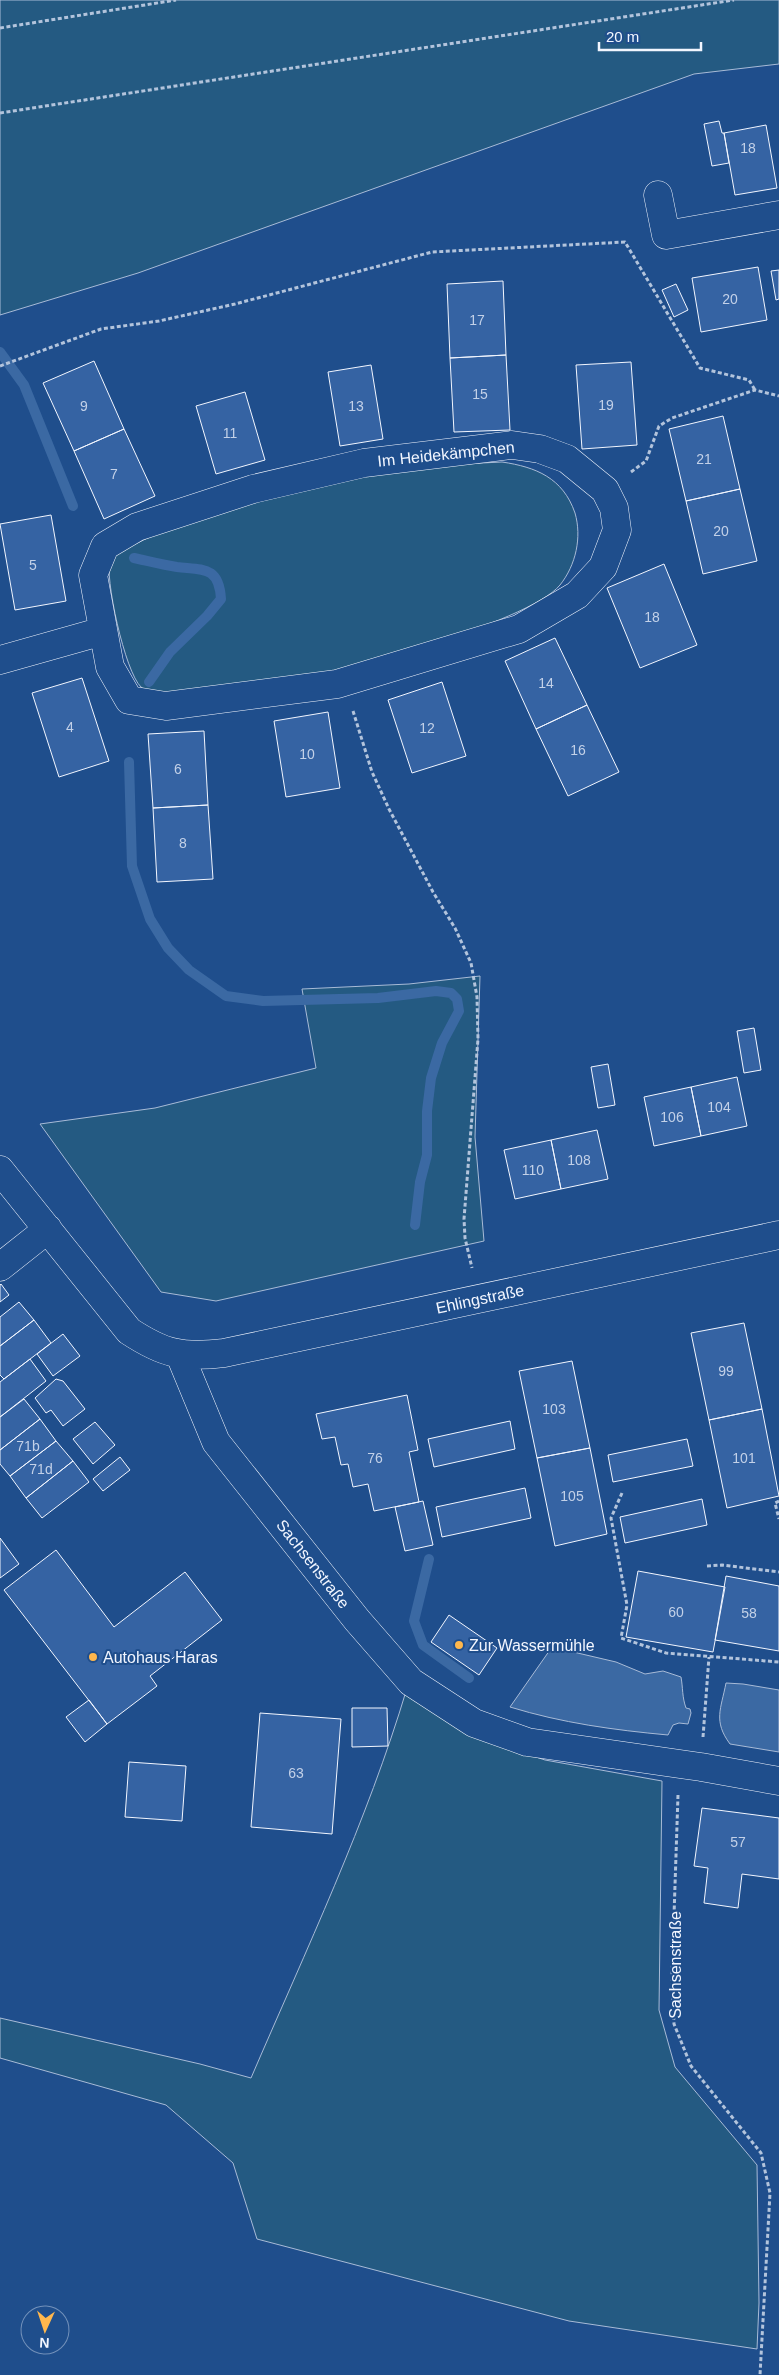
<svg xmlns="http://www.w3.org/2000/svg" width="779" height="2375" font-family="Helvetica,sans-serif">
  <style>
    .green { fill: #245a82; stroke: #a8bbd7 }
    .water { fill: #3b69a3; stroke: #a8bbd7 }
    .lines { fill: none; stroke-linecap: round; stroke-linejoin: round }
    .stream { stroke: #3b69a3; stroke-width: 10 }
    .building { fill: #3563a3; stroke: #f2f6ff }
    .minor-casing { stroke: #f2f6ff; stroke-width: 29 }
    .path { stroke: #b3c4dc; stroke-width: 3; stroke-dasharray: 4 2.5; stroke-linecap: butt }
    .minor { stroke: #1f4e8c; stroke-width: 28 }
    .poi-dot { fill: #ffb74d; stroke: #1f4e8c; stroke-width: 2 }
    .labels { text-anchor: middle; dominant-baseline: central; stroke-width: 4; stroke-linejoin: round; paint-order: stroke }
    .number-label { font-size: 14px; fill: #c3d1e8 }
    .street-label { font-size: 16px; fill: #f2f6ff; stroke: #1f4e8c }
    .poi-label { font-size: 16px; fill: #f2f6ff; stroke: #1f4e8c; text-anchor: start }
  </style>
  <rect width="100%" height="100%" fill="#1f4e8c"/>
  <!-- green -->
  <path class="green" d="M0 0H779V64L694 74 138 273 0 315Z
    M502 462C536 467 563 478 575 513 582 537 576 565 560 585 529 623 322 679 268 685 232 690 195 690 159 693 153 691 145 691 141 687 125 672 104 577 110 557 223 494 374 467 502 462Z
    M480 976 475 1137 484 1241 216 1301 161 1292 40 1124 155 1108 316 1068 302 989 409 984Z
    M407 1688 470 1735 545 1760 662 1781 659 2010 675 2067 757 2165 759 2303 757 2349 569 2321 257 2239 233 2163 166 2105 0 2058V2018L200 2064 251 2078C306 1950 367 1822 407 1688Z"/>
  <!-- water -->
  <path class="water" d="M552 1647 616 1662 645 1674 663 1671 681 1677C683 1688 682 1697 686 1708L690 1709 691 1713 688 1724 679 1723 673 1725 668 1735C614 1730 562 1723 510 1707Z
    M726 1683 743 1684 779 1690V1752L730 1744C713 1721 721 1709 726 1683Z"/>
  <g class="lines">
    <!-- stream -->
    <path class="stream" d="M0 352 24 385 73 506
      M134 558C148 561 163 565 177 567 203 570 219 566 221 599L207 616 170 652 149 682
      M129 762 132 866 150 919 168 948 189 970 226 996 263 1001 378 998 436 991 451 993 457 999 459 1011 442 1043 431 1078 427 1111V1155L420 1182 415 1225
      M429 1559 414 1621 423 1645 469 1678"/>
  </g>
  <!-- building -->
  <path class="building" d="M719 121 722 133H724L729 163 712 166 704 124Z
    M766 125 777 188 735 195 724 133Z
    M758 267 767 320 701 332 692 278Z
    M779 270V299L776 300 771 271Z
    M503 281 506 355 450 358 447 284Z
    M676 284 688 310 674 317 662 290Z
    M506 355 510 430 454 432 450 358Z
    M94 361 124 429 74 451 43 383Z
    M631 362 637 445 582 449 576 365Z
    M371 365 383 439 340 446 328 372Z
    M245 392 265 460 216 474 196 406Z
    M723 416 740 489 686 501 669 429Z
    M124 429 155 496 104 519 74 451Z
    M740 489 757 561 703 574 686 501Z
    M51 515 66 601 15 610 0 524Z
    M664 564 697 645 640 668 607 588Z
    M555 638 587 705 536 729 505 661Z
    M82 678 109 761 59 777 32 693Z
    M442 682 466 756 412 773 388 700Z
    M587 705 619 772 568 796 536 729Z
    M328 712 340 788 286 797 274 721Z
    M204 731 208 805 153 808 148 734Z
    M208 805 213 879 157 882 153 808Z
    M754 1028 761 1070 744 1073 737 1031Z
    M608 1064 615 1105 598 1108 591 1067Z
    M737 1077 747 1126 701 1136 691 1087Z
    M691 1087 701 1136 654 1146 644 1097Z
    M597 1130 608 1179 561 1189 551 1140Z
    M551 1140 561 1189 515 1199 504 1150Z
    M1 1284 9 1295 0 1302V1285Z
    M19 1302 34 1320 0 1346V1317Z
    M34 1320 51 1343 4 1379 0 1375V1346Z
    M744 1323 762 1409 709 1420 691 1333Z
    M63 1334 80 1356 53 1376 37 1354Z
    M30 1359 46 1381 0 1417V1382Z
    M572 1361 590 1448 537 1458 519 1371Z
    M56 1379 63 1381 85 1409 63 1426 51 1410 46 1413 35 1398Z
    M407 1395 418 1450 409 1452 419 1502 374 1511 368 1484 353 1487 348 1464 341 1465 335 1437 322 1439 316 1414Z
    M24 1399 40 1419 0 1450V1417Z
    M762 1409 779 1496 727 1508 709 1420Z
    M40 1419 56 1441 10 1476 0 1464V1450Z
    M510 1421 515 1449 434 1467 428 1439Z
    M95 1422 115 1445 93 1464 73 1439Z
    M687 1439 693 1466 613 1482 608 1455Z
    M56 1441 73 1461 26 1498 10 1476Z
    M590 1448 607 1534 555 1546 537 1458Z
    M120 1457 130 1470 103 1491 93 1479Z
    M73 1461 89 1482 42 1518 26 1498Z
    M525 1488 531 1518 442 1537 436 1507Z
    M702 1499 707 1525 625 1543 620 1517Z
    M423 1501 433 1545 405 1551 395 1507Z
    M0 1538 19 1564 0 1578Z
    M56 1550 114 1627 185 1572 222 1620 150 1676 157 1686 107 1724 4 1590Z
    M638 1571 725 1587 713 1652 626 1637Z
    M726 1576 779 1586V1651L715 1640Z
    M449 1615 497 1648 479 1675 431 1642Z
    M89 1700 107 1724 85 1742 66 1717Z
    M352 1708H387L388 1746 352 1747Z
    M260 1713 341 1719 332 1834 251 1827Z
    M129 1762 186 1766 182 1821 125 1817Z
    M702 1808 779 1818V1879L742 1874 738 1908 704 1903 708 1868 694 1866Z"/>
  <g class="lines">
    <defs>
      <path id="minor" d="M658 195 666 235 779 215
        M512 445 540 449 567 459 605 490 614 508 617 530 603 567 577 595 519 629 337 684 166 706 129 700 110 667 93 575 105 546 137 527 253 489 364 463Z
        M0 660 103 631
        M0 1170 129 1331C164 1354 182 1358 224 1353L779 1235
        M0 1267 48 1229
        M180 1355 216 1442 357 1620 411 1682 474 1723 527 1742 701 1767 779 1781"/>
    </defs>
    <!-- minor casing -->
    <use href="#minor" class="minor-casing"/>
    <!-- path -->
    <path class="path" d="M0 28 176 0
      M0 113 734 0
      M0 366 101 329 159 321 235 304 432 252 625 242 700 368 749 380 755 390
      M631 472 646 461 659 426 672 418 755 390 779 396
      M353 711 372 772 389 809 433 892 455 928 471 963 477 997 478 1039 464 1219 465 1238 472 1268
      M622 1493 611 1518 627 1605 621 1638 666 1653 779 1662
      M779 1501 775 1503 779 1519
      M707 1566 722 1565 779 1572
      M703 1737 709 1657
      M678 1795 672 1976 674 2024 691 2066 761 2153 770 2193 760 2375"/>
    <!-- minor -->
    <use href="#minor" class="minor"/>
  </g>
  <!-- markers -->
  <g class="poi-dot">
    <circle cx="459" cy="1645" r="5"/>
    <circle cx="93" cy="1657" r="5"/>
  </g>
  <g class="labels">
    <!-- number labels -->
    <g class="number-label">
      <text x="748" y="148">18</text>
      <text x="730" y="299">20</text>
      <text x="477" y="320">17</text>
      <text x="480" y="394">15</text>
      <text x="606" y="405">19</text>
      <text x="84" y="406">9</text>
      <text x="356" y="406">13</text>
      <text x="230" y="433">11</text>
      <text x="704" y="459">21</text>
      <text x="114" y="474">7</text>
      <text x="721" y="531">20</text>
      <text x="33" y="565">5</text>
      <text x="652" y="617">18</text>
      <text x="546" y="683">14</text>
      <text x="70" y="727">4</text>
      <text x="427" y="728">12</text>
      <text x="578" y="750">16</text>
      <text x="307" y="754">10</text>
      <text x="178" y="769">6</text>
      <text x="183" y="843">8</text>
      <text x="719" y="1107">104</text>
      <text x="672" y="1117">106</text>
      <text x="579" y="1160">108</text>
      <text x="533" y="1170">110</text>
      <text x="726" y="1371">99</text>
      <text x="554" y="1409">103</text>
      <text x="28" y="1446">71b</text>
      <text x="375" y="1458">76</text>
      <text x="744" y="1458">101</text>
      <text x="41" y="1469">71d</text>
      <text x="572" y="1496">105</text>
      <text x="676" y="1612">60</text>
      <text x="749" y="1613">58</text>
      <text x="296" y="1773">63</text>
      <text x="738" y="1842">57</text>
    </g>
    <!-- street labels -->
    <g class="street-label">
      <text transform="translate(446 454) rotate(-6)">Im Heidekämpchen</text>
      <text transform="translate(480 1299) rotate(-12)">Ehlingstraße</text>
      <text transform="translate(313 1564) rotate(52)">Sachsenstraße</text>
      <text transform="translate(675 1965) rotate(-90)">Sachsenstraße</text>
    </g>
    <!-- poi labels -->
    <g class="poi-label">
      <text x="469" y="1645">Zur Wassermühle</text>
      <text x="103" y="1657">Autohaus Haras</text>
    </g>
  </g>
  <!-- north arrow -->
  <g transform="translate(45 2330) rotate(183)"><circle r="24" fill="#1f4e8c" stroke="#7391ba"/>
  <path d="M0-4L9 19L0 12L-9 19Z" fill="#ffb74d"/>
  <text y="-8" font-size="14" font-weight="bold" text-anchor="middle" fill="#f2f6ff">N</text>
  </g>
  <!-- scale -->
  <path d="M599 42v8h102v-8" fill="none" stroke="#f2f6ff" stroke-width="2.5"/>
  <text x="606" y="42" font-size="15" fill="#f2f6ff" stroke="#1f4e8c" stroke-width="4" paint-order="stroke">20 m</text>
</svg>
